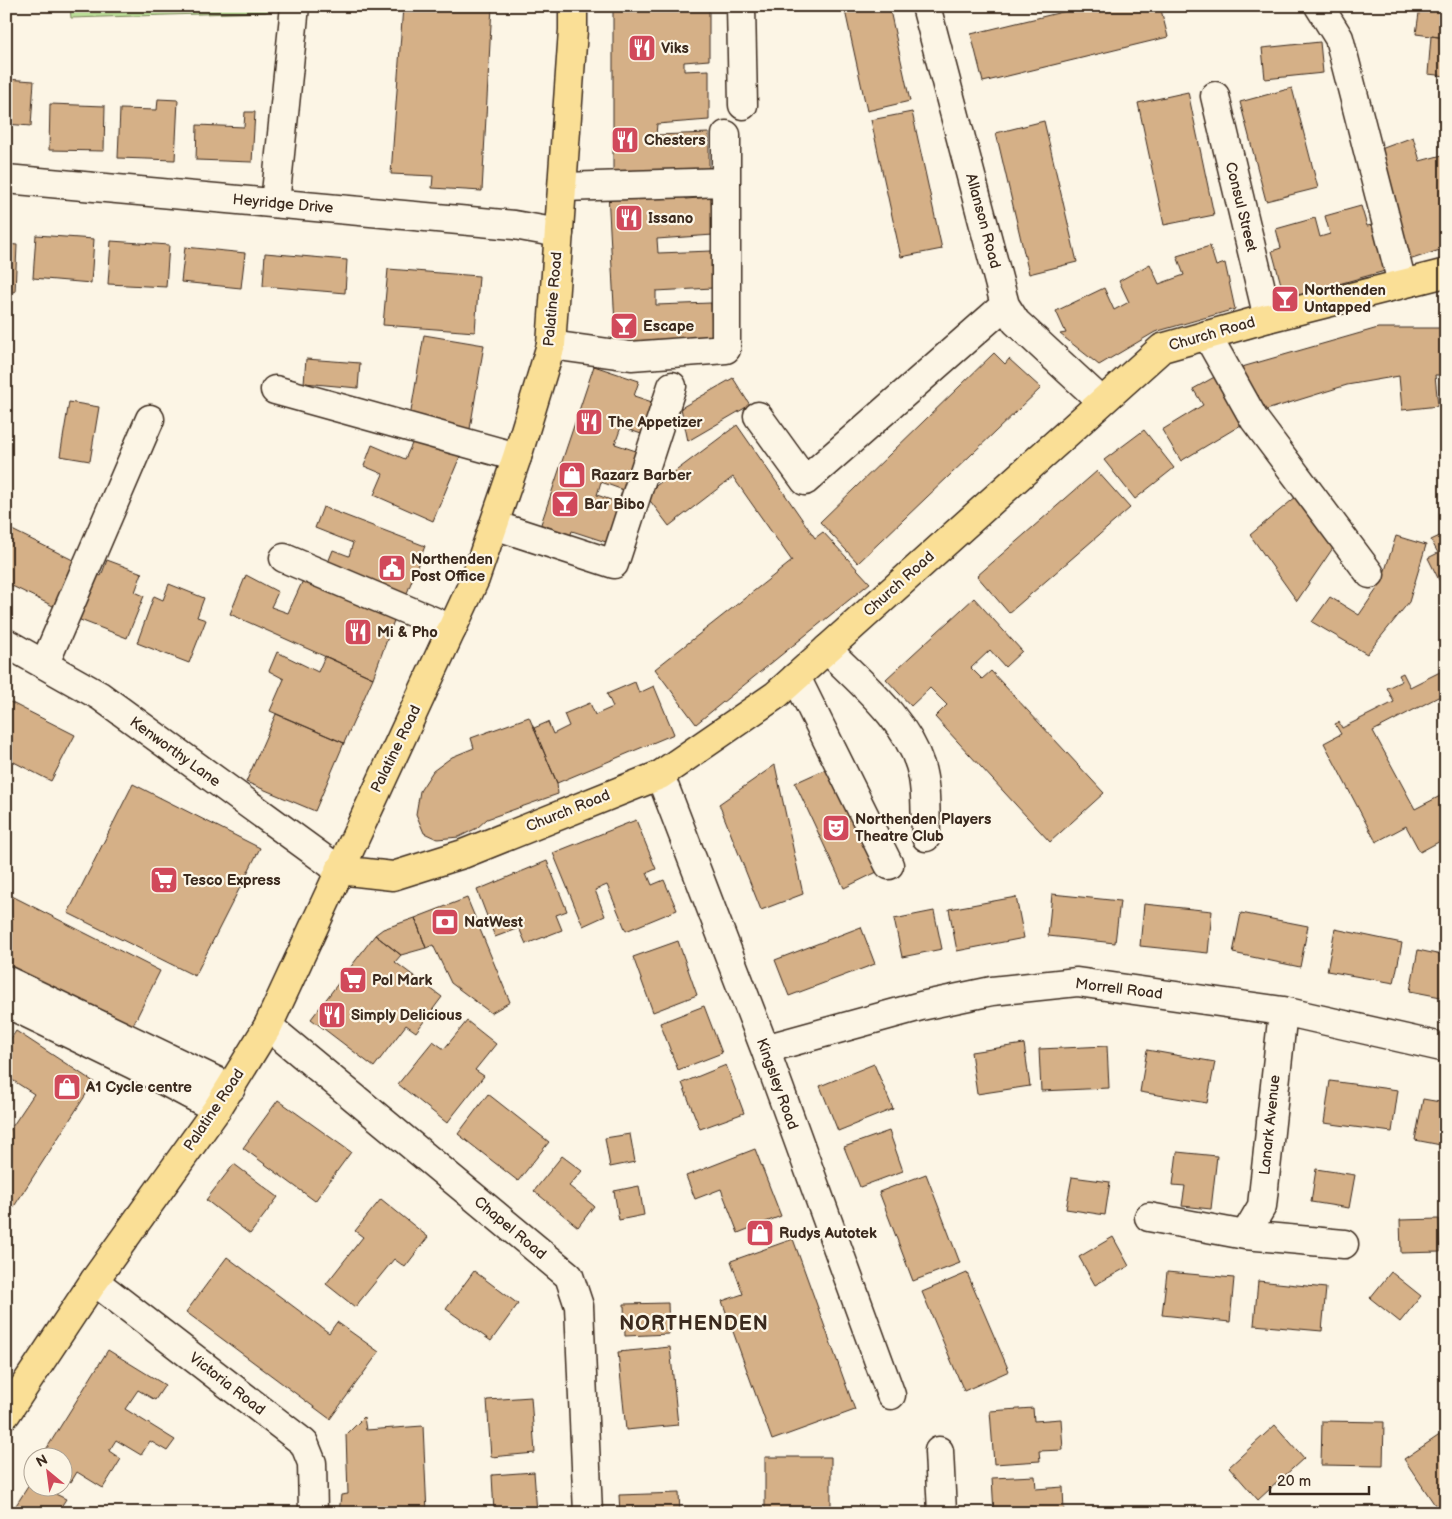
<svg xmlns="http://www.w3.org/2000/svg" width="1452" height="1519" font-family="'Balsamiq Sans',sans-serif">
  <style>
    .green { fill: #bbde98; stroke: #7b845b }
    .building { fill: #d5b087; stroke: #3b2a1e }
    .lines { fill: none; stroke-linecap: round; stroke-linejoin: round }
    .minor-casing { stroke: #3b2a1e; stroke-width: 31 }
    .major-casing { stroke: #3b2a1e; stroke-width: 31 }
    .minor { stroke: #fcf5e5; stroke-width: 28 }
    .major { stroke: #fadf96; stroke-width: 28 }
    .labels { text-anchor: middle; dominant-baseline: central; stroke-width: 4.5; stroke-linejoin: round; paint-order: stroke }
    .poi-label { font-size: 15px; font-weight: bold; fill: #3b2a1e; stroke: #fcf5e5; text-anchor: start }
    .street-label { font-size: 15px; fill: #3b2a1e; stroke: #fcf5e5 }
    .district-label { font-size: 20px; font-weight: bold; letter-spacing: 1px; fill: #3b2a1e; stroke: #fcf5e5 }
  </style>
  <rect width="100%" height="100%" fill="#fcf5e5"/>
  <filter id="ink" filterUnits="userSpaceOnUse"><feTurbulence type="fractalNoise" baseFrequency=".02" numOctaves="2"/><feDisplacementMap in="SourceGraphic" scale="10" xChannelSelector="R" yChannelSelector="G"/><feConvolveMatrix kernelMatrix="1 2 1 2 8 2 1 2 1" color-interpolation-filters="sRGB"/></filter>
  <g filter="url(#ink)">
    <!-- green -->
    <path class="green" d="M70 6H276L266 12 71 18Z"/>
    <!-- building -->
    <path class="building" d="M403 6H492L482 191 432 188 433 176 391 174Z
      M613 6H709V60L684 62V71L709 70V120L657 124 656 135 709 133V173H613Z
      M844 6H889L910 101 867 111Z
      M1087 6H1160L1168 37 983 82 971 34Z
      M1420 6H1446V38L1416 34Z
      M1431 36 1446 38V76L1428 74Z
      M1320 42 1323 73 1265 79 1262 48Z
      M6 79 34 81 31 126 6 124Z
      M1292 88 1318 188 1266 201 1240 102Z
      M1188 92 1214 215 1164 225 1138 103Z
      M158 99 178 100 175 160 118 158 120 109 157 110Z
      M50 104 105 106 104 151 49 150Z
      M245 112H255L252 162 196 160 197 125 244 127Z
      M912 112 942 249 901 257 871 120Z
      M1044 121 1077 262 1029 274 996 133Z
      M1413 137 1420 161 1446 154V248L1406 261 1373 152Z
      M685 189 686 199 711 197 713 235 657 239 658 253 712 251 713 288 656 291V305L711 303 712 339 616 344 608 192Z
      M1361 206 1367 226 1372 225 1385 271 1285 299 1272 251 1281 248 1276 229 1315 218 1320 237 1330 234 1325 216Z
      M36 235 94 239 91 283 33 278Z
      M111 241 169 245 166 287 108 284Z
      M6 244 17 245 15 292 6 291Z
      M1210 246 1216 266 1225 263 1235 309 1155 332 1099 365 1060 334 1066 333 1056 311 1104 288 1114 310 1129 302 1119 281 1150 264 1159 284 1184 275 1177 256Z
      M185 247 245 253 241 288 181 282Z
      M265 253 347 260 345 293 263 286Z
      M388 269 479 276 475 332 383 325Z
      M1378 328H1446V375H1435L1438 406 1402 410 1399 376 1347 385 1263 411 1258 395 1245 398 1235 369Z
      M424 335 484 345 469 435 410 417Z
      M994 353 1005 364 1009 359 1041 388 858 563 820 522Z
      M306 359 360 363 358 388 304 383Z
      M594 366 639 381 634 396 658 404 647 436 621 427 615 444 642 453 629 492 601 482 597 495 622 504 609 543 572 531 570 537 540 527Z
      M1218 375 1246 422 1181 461 1162 430 1203 405 1193 389Z
      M733 378 750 405 688 441 681 408Z
      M69 402 99 407 90 461 60 456Z
      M737 425 815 538 823 532 870 583 696 724 655 669 792 561 733 477 669 526 645 494Z
      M1144 430 1174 468 1135 499 1104 460Z
      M416 435 461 454 433 521 374 495 383 474 364 466 372 445 405 459Z
      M1097 471 1130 508 1009 613 977 576Z
      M1297 496 1333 548 1297 601 1250 535Z
      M323 507 425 546 404 601 325 570 333 550 349 556 353 543 315 528Z
      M6 527 79 563 57 608 6 583Z
      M1446 533V594L1428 558 1438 553 1431 540Z
      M1396 536 1426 545 1409 602 1367 654 1312 622 1330 597 1359 615 1381 583Z
      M107 560 142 573 135 592 144 596 127 638 75 618 93 572 101 576Z
      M246 575 278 592 271 607 288 613 304 578 396 615 373 678 230 614Z
      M169 584 204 598 197 617 206 620 189 663 137 643 154 596 163 600Z
      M974 598 1022 651 1005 667 990 650 971 668 982 679 991 671 1104 793 1050 842 935 717 947 705 930 688 911 706 886 679Z
      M277 652 318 672 325 656 373 678 344 743 270 711 284 679 269 671Z
      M1446 669V693L1373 731 1415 809 1446 793V838L1420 852 1406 826 1376 842 1324 743 1341 734 1335 724 1339 722 1342 728 1394 702 1387 688 1402 681 1399 675 1403 673 1410 687Z
      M635 682 639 693 654 686 674 734 557 783 534 728 548 722 553 734 569 726 564 714 590 703 595 715 613 707 607 694Z
      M6 700 75 735 51 781 6 758Z
      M276 714 344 743 315 811 246 782Z
      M529 717 557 783 558 794 487 819 477 828 459 837 437 839 424 833 416 814 420 791 433 771 452 757 474 748 471 738Z
      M775 765 803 894 761 910 719 804Z
      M828 768 877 872 844 888 795 783Z
      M133 784 260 848 195 976 68 913Z
      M636 820 656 869 647 873 652 885 664 880 677 910 626 931 607 885 595 890 605 916 583 926 553 853Z
      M547 861 567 911 556 915 562 930 526 944 519 928 495 937 477 890Z
      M6 893 160 971 129 1033 6 971Z
      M1052 894 1120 901 1115 943 1048 936Z
      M1016 897 1024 938 957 951 949 909Z
      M467 898 510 1002 491 1013 451 983 433 945 426 948 415 918Z
      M1144 904 1212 911 1208 953 1140 946Z
      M934 911 942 949 902 957 894 919Z
      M1241 913 1308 926 1300 967 1233 953Z
      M415 918 426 948 401 955 375 935 383 929Z
      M861 927 875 964 789 996 775 960Z
      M1335 929 1402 943 1394 983 1327 971Z
      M375 935 401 955 395 962 442 997 416 1032 406 1025 374 1067 311 1019Z
      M678 941 697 995 653 1012 633 957Z
      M1418 950 1446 956V998L1410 991Z
      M704 1006 722 1053 678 1070 660 1023Z
      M467 1021 496 1044 475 1070 484 1076 447 1123 398 1084 433 1041 444 1049Z
      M16 1031 94 1082 6 1219V1136L34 1094 6 1076V1046Z
      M1024 1044 1030 1086 977 1094 971 1052Z
      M1107 1046 1109 1088 1041 1091 1039 1049Z
      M1147 1050 1215 1062 1207 1103 1140 1092Z
      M874 1064 893 1109 838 1131 820 1086Z
      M726 1065 744 1113 700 1129 682 1083Z
      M1330 1081 1398 1090 1392 1132 1324 1123Z
      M488 1094 549 1142 518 1181 458 1134Z
      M1423 1099 1446 1103V1146L1415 1140Z
      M278 1100 351 1152 315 1201 243 1148Z
      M889 1131 903 1171 860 1187 844 1147Z
      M630 1134 635 1162 610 1167 605 1138Z
      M755 1149 781 1216 738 1233 721 1189 695 1199 686 1176Z
      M1177 1152 1217 1156 1211 1209 1182 1206 1185 1186 1173 1185Z
      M562 1156 582 1171 569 1186 594 1206 578 1227 534 1191Z
      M234 1164 278 1197 250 1234 206 1200Z
      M1316 1169 1355 1175 1349 1208 1311 1202Z
      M926 1174 960 1263 913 1281 879 1192Z
      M1072 1177 1110 1182 1105 1215 1066 1209Z
      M639 1186 644 1215 619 1220 614 1191Z
      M381 1199 428 1237 405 1267 394 1259 355 1307 326 1284 363 1237 355 1231Z
      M1439 1219 1440 1252 1401 1253 1400 1220Z
      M1113 1237 1129 1266 1095 1285 1079 1257Z
      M793 1239 855 1410 772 1440 722 1301 743 1294 731 1261Z
      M227 1257 329 1333 337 1322 379 1352 330 1419 186 1312Z
      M474 1271 518 1304 491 1341 446 1309Z
      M1167 1272 1234 1278 1230 1322 1162 1315Z
      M1391 1272 1421 1296 1400 1322 1370 1298Z
      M967 1273 1009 1371 964 1391 922 1292Z
      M1258 1281 1326 1288 1322 1331 1254 1325Z
      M668 1303 669 1334 625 1336 624 1304Z
      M670 1347 678 1425 626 1430 618 1352Z
      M108 1350 165 1385 155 1400 138 1390 125 1409 175 1440 167 1451 150 1441 141 1455 116 1440 109 1451 121 1459 103 1488 77 1472 71 1482 62 1477V1456H42Z
      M531 1397 535 1453 491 1457 487 1400Z
      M1033 1408 1034 1421 1061 1419 1063 1450 1039 1451 1040 1461 994 1464 990 1411Z
      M364 1417 366 1430 423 1426 427 1513H339L341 1495 348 1494 346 1435Z
      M1322 1421 1384 1422 1383 1466 1321 1465Z
      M1275 1425 1304 1458 1258 1500 1229 1467Z
      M1441 1434 1446 1442V1506L1439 1511 1404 1459Z
      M765 1457H831V1513H765Z
      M534 1472 537 1513H494L492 1475Z
      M1035 1476 1036 1489 1063 1487 1064 1513H994L992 1478Z
      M31 1482 32 1486H39L66 1499 57 1513H11Z
      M679 1493 680 1513H620L619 1495Z"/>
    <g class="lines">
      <defs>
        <path id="minor" d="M741 6 743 105
          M926 6 1005 305 1016 322 1101 401
          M1319 6 1339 38 1402 283
          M1215 96 1268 318
          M6 179 514 225 559 233
          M563 187 726 182
          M275 203 295 6
          M1207 335 1254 419 1370 574
          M551 345 631 356 726 349V135
          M275 390 517 457
          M758 416 805 481 1005 305
          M494 525 614 564 672 386
          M284 558 452 629
          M6 643 100 696 339 870
          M827 649C860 683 905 718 920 765 927 788 925 813 926 837
          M45 663 150 419
          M796 677 889 865
          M660 775 765 1049 891 1395
          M6 980 231 1088
          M6 1003 134 1065 217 1109
          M268 1026 569 1276 579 1306 588 1513
          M765 1049 921 1006 992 991 1077 982 1283 1011 1446 1048
          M1149 1217 1245 1235 1344 1244
          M1245 1235 1262 1206 1283 1011
          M94 1281 304 1443 312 1463 313 1513
          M939 1451 942 1513"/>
        <path id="major" d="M339 870 393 876 463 854 660 775 776 695 1162 348 1268 318 1446 273
          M6 1414 94 1281 217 1109 268 1026 475 579 517 457 551 345 573 30V6"/>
      </defs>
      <!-- minor casing -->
      <use href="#minor" class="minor-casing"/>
      <!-- major casing -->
      <use href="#major" class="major-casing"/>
      <!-- minor -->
      <use href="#minor" class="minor"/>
      <!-- major -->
      <use href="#major" class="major"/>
    </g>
  </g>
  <!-- icons -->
  <defs>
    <symbol id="restaurant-square" viewBox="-11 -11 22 22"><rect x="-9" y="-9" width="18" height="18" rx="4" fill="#d1495b" stroke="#fcf5e5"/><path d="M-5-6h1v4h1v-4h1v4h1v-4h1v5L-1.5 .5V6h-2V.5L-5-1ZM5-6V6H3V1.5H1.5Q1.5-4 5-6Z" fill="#fff"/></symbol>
    <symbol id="bar-square" viewBox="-11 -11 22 22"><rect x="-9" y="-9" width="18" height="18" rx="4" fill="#d1495b" stroke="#fcf5e5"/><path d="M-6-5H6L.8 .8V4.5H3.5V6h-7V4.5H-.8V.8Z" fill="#fff"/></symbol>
    <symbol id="shop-square" viewBox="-11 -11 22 22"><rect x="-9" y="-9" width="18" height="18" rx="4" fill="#d1495b" stroke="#fcf5e5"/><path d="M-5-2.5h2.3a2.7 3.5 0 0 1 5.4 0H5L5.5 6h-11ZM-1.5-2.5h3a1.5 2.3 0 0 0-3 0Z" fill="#fff"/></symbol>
    <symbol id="civic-square" viewBox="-11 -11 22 22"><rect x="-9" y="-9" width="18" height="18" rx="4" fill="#d1495b" stroke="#fcf5e5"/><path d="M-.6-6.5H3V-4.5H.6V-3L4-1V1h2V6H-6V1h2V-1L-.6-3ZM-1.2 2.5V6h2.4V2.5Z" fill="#fff"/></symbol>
    <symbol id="theatre-square" viewBox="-11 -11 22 22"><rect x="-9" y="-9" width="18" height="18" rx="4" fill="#d1495b" stroke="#fcf5e5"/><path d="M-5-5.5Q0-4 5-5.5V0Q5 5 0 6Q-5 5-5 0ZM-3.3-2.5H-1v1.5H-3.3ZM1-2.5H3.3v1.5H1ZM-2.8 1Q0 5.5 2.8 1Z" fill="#fff"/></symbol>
    <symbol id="supermarket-square" viewBox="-11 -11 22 22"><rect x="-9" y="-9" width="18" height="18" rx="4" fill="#d1495b" stroke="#fcf5e5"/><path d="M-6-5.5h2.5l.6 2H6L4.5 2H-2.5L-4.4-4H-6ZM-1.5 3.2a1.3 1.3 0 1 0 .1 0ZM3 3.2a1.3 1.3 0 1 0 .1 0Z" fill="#fff"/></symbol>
    <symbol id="bank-square" viewBox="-11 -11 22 22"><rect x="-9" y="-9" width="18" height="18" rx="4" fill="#d1495b" stroke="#fcf5e5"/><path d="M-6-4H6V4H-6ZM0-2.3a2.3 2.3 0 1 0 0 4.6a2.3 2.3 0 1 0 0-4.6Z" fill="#fff"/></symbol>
  </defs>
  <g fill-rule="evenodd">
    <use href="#restaurant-square" x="626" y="32" width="32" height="32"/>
    <use href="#restaurant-square" x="609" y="124" width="32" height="32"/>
    <use href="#restaurant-square" x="613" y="202" width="32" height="32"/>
    <use href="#bar-square" x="1269" y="283" width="32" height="32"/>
    <use href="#bar-square" x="608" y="310" width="32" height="32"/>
    <use href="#restaurant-square" x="573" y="406" width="32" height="32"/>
    <use href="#shop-square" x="556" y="459" width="32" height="32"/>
    <use href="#bar-square" x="549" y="488" width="32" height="32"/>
    <use href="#civic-square" x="376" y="552" width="32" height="32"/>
    <use href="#restaurant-square" x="342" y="616" width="32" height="32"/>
    <use href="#theatre-square" x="820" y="812" width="32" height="32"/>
    <use href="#supermarket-square" x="148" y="864" width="32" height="32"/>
    <use href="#bank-square" x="429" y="906" width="32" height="32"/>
    <use href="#supermarket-square" x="337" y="964" width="32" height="32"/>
    <use href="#restaurant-square" x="316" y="999" width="32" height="32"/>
    <use href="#shop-square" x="51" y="1071" width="32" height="32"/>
    <use href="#shop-square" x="744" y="1217" width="32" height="32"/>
  </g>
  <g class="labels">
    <!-- poi labels -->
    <g class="poi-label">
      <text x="661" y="48">Viks</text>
      <text x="644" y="140">Chesters</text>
      <text x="648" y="218">Issano</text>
      <text x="1304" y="290">Northenden<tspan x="1304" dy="17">Untapped</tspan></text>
      <text x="643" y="326">Escape</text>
      <text x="608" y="422">The Appetizer</text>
      <text x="591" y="475">Razarz Barber</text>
      <text x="584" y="504">Bar Bibo</text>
      <text x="411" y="559">Northenden<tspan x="411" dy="17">Post Office</tspan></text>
      <text x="377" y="632">Mi &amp; Pho</text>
      <text x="855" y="819">Northenden Players<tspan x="855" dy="17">Theatre Club</tspan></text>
      <text x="183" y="880">Tesco Express</text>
      <text x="464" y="922">NatWest</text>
      <text x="372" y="980">Pol Mark</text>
      <text x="351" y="1015">Simply Delicious</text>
      <text x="86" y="1087">A1 Cycle centre</text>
      <text x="779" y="1233">Rudys Autotek</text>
    </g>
    <!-- street labels -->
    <g class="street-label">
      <text transform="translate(283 204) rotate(5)">Heyridge Drive</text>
      <text transform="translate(1241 207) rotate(76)">Consul Street</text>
      <text transform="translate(983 221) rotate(75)">Allanson Road</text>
      <text transform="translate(553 299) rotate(-85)">Palatine Road</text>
      <text transform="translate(1212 334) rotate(-16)">Church Road</text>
      <text transform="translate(899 584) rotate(-42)">Church Road</text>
      <text transform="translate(396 749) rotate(-64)">Palatine Road</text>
      <text transform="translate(175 752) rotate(36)">Kenworthy Lane</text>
      <text transform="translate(568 811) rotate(-22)">Church Road</text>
      <text transform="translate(1119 989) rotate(7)">Morrell Road</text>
      <text transform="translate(777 1084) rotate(70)">Kingsley Road</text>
      <text transform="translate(214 1110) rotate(-56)">Palatine Road</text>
      <text transform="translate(1270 1125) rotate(-84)">Lanark Avenue</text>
      <text transform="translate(510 1228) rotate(40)">Chapel Road</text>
      <text transform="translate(227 1384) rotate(38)">Victoria Road</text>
    </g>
    <!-- district labels -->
    <g class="district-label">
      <text x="694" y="1324">NORTHENDEN</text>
    </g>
  </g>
  <!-- margin -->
  <rect width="1452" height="1519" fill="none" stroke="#fcf5e5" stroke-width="25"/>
  <rect x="12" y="12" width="1427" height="1494" fill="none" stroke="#3b2a1e" stroke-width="2" filter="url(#ink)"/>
  <!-- north arrow -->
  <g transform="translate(48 1472) rotate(331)"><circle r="24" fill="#fcf5e5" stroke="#afa495"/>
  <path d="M0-4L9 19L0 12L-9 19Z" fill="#d1495b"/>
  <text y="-8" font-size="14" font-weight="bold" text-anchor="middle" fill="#3b2a1e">N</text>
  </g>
  <!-- scale -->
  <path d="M1270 1486v8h99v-8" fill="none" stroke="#3b2a1e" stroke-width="2.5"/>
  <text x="1277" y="1486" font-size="15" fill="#3b2a1e" stroke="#fcf5e5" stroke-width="4" paint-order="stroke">20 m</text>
</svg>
